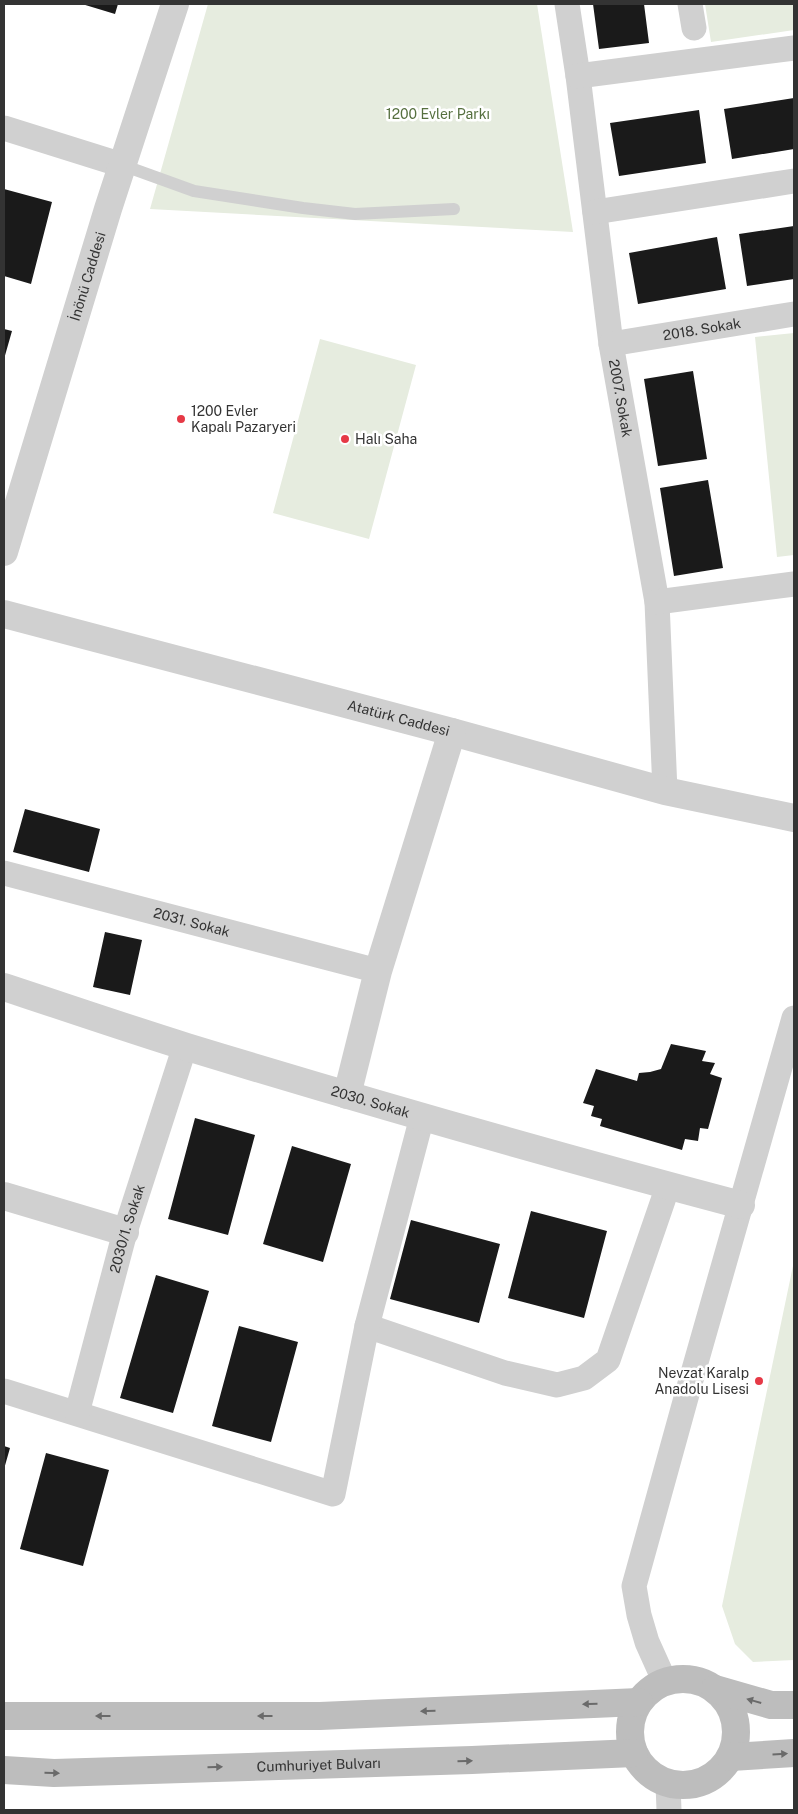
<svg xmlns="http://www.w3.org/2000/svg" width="798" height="1814" font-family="'Public Sans',sans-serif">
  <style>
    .green { fill: #e6ecdf }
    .building { fill: #1a1a1a }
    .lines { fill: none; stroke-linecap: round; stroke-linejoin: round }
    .service { stroke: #d0d0d0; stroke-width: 12 }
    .minor { stroke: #d0d0d0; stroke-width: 25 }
    .tertiary { stroke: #d0d0d0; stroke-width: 28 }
    .secondary { stroke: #bdbdbd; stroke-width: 28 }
    .oneway { fill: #6a6a6a }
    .poi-dot { fill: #e63946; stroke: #fff; stroke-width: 2 }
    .labels { text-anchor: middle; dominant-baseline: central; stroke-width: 5; stroke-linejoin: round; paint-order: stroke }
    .park-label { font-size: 14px; fill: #56703f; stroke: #fff }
    .street-label { font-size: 14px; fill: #333; stroke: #fff }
    .poi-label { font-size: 14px; fill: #333; stroke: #fff; text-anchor: start }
  </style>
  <rect width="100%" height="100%" fill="#fff"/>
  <!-- green -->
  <path class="green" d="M208 4H537L573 232 150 209Z
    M705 4H794V30L711 42Z
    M794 333V555L777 557 755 337Z
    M320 339 416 365 369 539 273 513Z
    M794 1261V1660L753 1662 735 1644 722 1606Z"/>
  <!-- building -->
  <path class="building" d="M82 4H118L115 14Z
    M593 4H644L649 43 599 49Z
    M794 98V149L732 159 724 109Z
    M699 110 706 163 619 176 610 123Z
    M4 189 52 202 31 284 4 276Z
    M794 226V279L747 286 739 234Z
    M717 237 726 289 638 304 629 253Z
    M4 329 12 331 4 359Z
    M693 371 707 459 658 466 644 379Z
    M708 480 723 568 674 576 660 488Z
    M25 809 100 829 89 872 13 852Z
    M105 932 142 940 130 995 93 987Z
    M671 1044 706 1051 702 1061 715 1063 710 1074 722 1078 708 1129 700 1128 698 1141 685 1139 682 1150 600 1126 602 1119 591 1116 594 1106 583 1103 596 1069 637 1081 639 1073 650 1072 661 1069Z
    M195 1118 255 1135 228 1235 168 1219Z
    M292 1146 351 1164 323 1262 263 1244Z
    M531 1211 607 1231 584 1318 508 1298Z
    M411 1220 500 1244 479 1323 390 1299Z
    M156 1275 209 1291 173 1413 120 1398Z
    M239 1326 298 1342 271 1442 212 1426Z
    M4 1446 10 1448 4 1469Z
    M46 1453 109 1470 83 1566 20 1549Z"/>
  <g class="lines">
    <!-- service -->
    <path class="service" d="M122 165 194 191 303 208 355 214 454 209"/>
    <!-- minor -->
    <g class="minor">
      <path id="s1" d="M567 4 578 76 611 344 657 602 665 791"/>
      <path d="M690 4 694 28"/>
      <path d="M578 76 794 48"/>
      <path d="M4 128 122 165"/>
      <path d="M595 212 794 181"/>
      <path id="s2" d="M611 344 794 314"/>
      <path d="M657 602 794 584"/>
      <path id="s3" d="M4 873 378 971"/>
      <path d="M367 1326 505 1373 557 1385 584 1378 608 1360 668 1186"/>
      <path d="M4 1391 333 1494 367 1326 422 1117"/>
      <path id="s4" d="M77 1413 125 1232 185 1046"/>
      <path d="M665 1682 647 1642 639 1615 634 1586 689 1387 794 1018"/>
      <path d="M668 1784 669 1810"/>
    </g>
    <!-- tertiary -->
    <g class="tertiary">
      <path id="s5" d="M4 552 108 209 175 4"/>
      <path id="s6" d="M4 614 452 732 665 791 794 818"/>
      <path id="s7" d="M4 987C65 1007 126 1028 187 1047 371 1103 556 1156 741 1205"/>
      <path d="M347 1095 378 971 452 732"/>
      <path d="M4 1196 125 1232"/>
    </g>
    <!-- secondary -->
    <g class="secondary">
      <circle cx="683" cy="1732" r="53"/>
      <path d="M715 1689 771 1705H794"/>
      <path d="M4 1716H320L639 1702"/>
      <path d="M731 1757 794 1753"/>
      <path id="s8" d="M4 1770 54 1773 472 1760 634 1753"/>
    </g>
  </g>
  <!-- one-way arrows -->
  <defs><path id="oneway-solid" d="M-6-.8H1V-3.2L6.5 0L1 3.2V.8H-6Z" transform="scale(1.25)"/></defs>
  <g class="oneway">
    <use href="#oneway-solid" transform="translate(754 1701) rotate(-164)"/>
    <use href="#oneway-solid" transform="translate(590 1704) rotate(178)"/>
    <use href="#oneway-solid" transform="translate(428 1711) rotate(178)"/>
    <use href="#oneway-solid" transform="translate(103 1716) rotate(180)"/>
    <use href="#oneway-solid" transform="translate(265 1716) rotate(180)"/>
    <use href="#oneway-solid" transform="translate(780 1754) rotate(-3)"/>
    <use href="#oneway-solid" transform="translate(465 1761) rotate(-2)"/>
    <use href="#oneway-solid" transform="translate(215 1767) rotate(-2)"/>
    <use href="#oneway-solid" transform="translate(52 1773) rotate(1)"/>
  </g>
  <!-- markers -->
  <g class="poi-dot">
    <circle cx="181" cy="419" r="5"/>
    <circle cx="345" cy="439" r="5"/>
    <circle cx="759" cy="1381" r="5"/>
  </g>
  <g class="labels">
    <!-- park labels -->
    <g class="park-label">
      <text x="438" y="114">1200 Evler Parkı</text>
    </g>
    <!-- street labels -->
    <g class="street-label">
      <text stroke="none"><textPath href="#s5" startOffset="288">İnönü Caddesi</textPath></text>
      <text stroke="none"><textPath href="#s2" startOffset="92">2018. Sokak</textPath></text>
      <text stroke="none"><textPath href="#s1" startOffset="398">2007. Sokak</textPath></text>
      <text stroke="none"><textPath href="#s6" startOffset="408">Atatürk Caddesi</textPath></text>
      <text stroke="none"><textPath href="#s3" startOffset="194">2031. Sokak</textPath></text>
      <text stroke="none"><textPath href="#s7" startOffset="384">2030. Sokak</textPath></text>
      <text stroke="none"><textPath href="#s4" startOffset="191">2030/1. Sokak</textPath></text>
      <text stroke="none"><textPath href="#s8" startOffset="315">Cumhuriyet Bulvarı</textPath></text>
    </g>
    <!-- poi labels -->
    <g class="poi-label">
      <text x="191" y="411">1200 Evler<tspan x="191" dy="16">Kapalı Pazaryeri</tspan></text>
      <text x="355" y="439">Halı Saha</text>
      <text x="749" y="1373" text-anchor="end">Nevzat Karalp<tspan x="749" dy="16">Anadolu Lisesi</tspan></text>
    </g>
  </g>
  <!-- border -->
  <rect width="798" height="1814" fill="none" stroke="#333333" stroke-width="10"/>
</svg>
